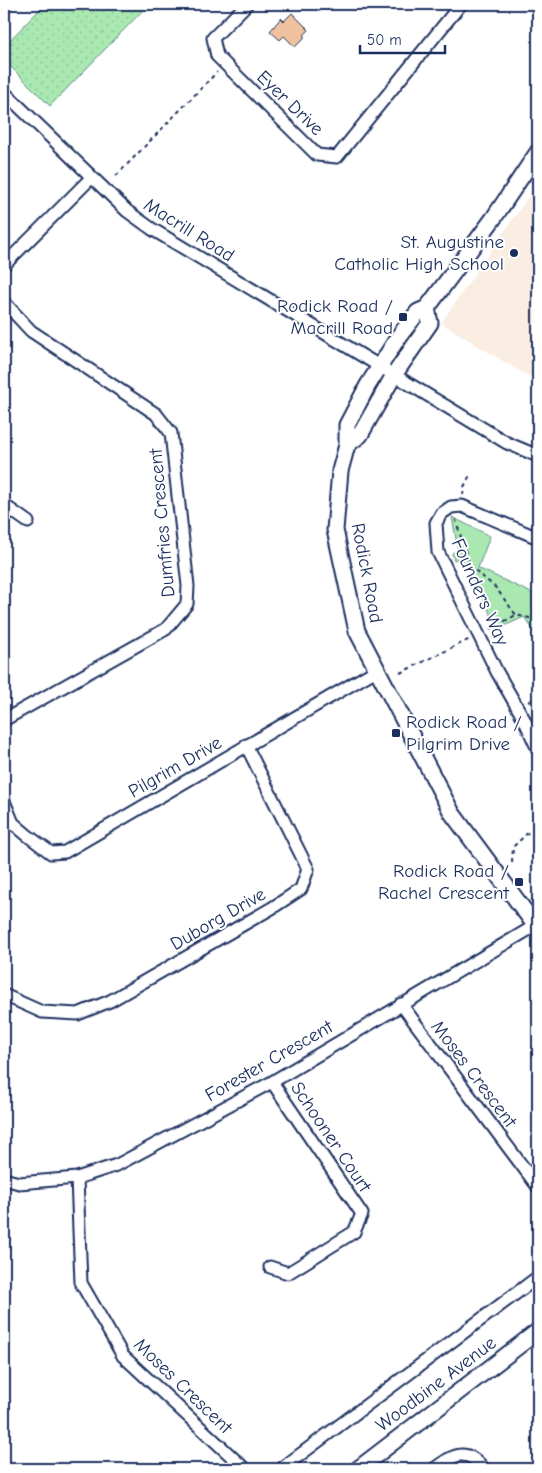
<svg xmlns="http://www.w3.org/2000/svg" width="542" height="1473" font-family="'Comic Neue',sans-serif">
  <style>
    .built { fill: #faede2 }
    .grass { fill: url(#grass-dots); stroke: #628c87 }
    .park { fill: #a9e8b0; stroke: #628c87 }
    .building { fill: #f0c29f; stroke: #1b2f5e }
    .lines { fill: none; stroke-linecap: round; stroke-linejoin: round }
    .minor-casing { stroke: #1b2f5e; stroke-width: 15 }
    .major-casing { stroke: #1b2f5e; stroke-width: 19 }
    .path { stroke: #1b2f5e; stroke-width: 2; stroke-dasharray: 4 4; stroke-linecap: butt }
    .minor { stroke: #fff; stroke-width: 11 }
    .major { stroke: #fff; stroke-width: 15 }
    .poi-dot { fill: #1b2f5e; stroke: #fff; stroke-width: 2 }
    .labels { text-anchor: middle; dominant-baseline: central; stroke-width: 4; stroke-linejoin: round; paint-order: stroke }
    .street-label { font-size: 19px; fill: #1b2f5e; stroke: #fff }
    .poi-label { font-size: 19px; fill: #1b2f5e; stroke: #fff; text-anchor: end }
  </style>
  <defs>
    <pattern id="grass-dots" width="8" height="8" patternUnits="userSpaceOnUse" patternTransform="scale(1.25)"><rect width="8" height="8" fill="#a9e8b0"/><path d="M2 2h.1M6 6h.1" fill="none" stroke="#91c79a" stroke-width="1.8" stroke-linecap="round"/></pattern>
  </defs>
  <rect width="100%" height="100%" fill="#fff"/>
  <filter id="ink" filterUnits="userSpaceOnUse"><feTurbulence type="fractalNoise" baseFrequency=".02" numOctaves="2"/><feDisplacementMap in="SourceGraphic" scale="10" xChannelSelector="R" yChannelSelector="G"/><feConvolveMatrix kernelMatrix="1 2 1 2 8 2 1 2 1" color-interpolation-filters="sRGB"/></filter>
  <g filter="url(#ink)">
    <!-- built -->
    <path class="built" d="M538 183V380L521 372 441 323Z"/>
    <!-- grass -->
    <path class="grass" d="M45 4H149L50 106 4 60V46Z"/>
    <!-- park -->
    <path class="park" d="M452 517 490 536 478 568 538 596V636L524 617 498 629 462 557 454 560 452 553 458 550Z"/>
    <!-- building -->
    <path class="building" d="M292 13 309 30 304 35V38L295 47 284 36 280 40 270 31 281 18 284 21Z"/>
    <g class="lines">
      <defs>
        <path id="minor" d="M247 4 213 38 217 56 317 155 337 157 461 4
          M4 92 127 211 152 229 507 443 538 456
          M4 265 92 177
          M4 302 31 331 156 414 171 433 188 586 187 604 166 629 4 720
          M4 505 28 522
          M538 538 462 506 451 507 441 514 436 523 438 552 497 672 524 719 538 750
          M4 801 13 823 27 835 51 853 65 852 378 669
          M4 995 42 1012 78 1014 110 1001 272 908 301 889 308 869 246 745
          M401 1004 538 1187
          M77 1178 81 1283 123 1356 245 1469
          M4 1179 19 1183 77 1178 117 1165 272 1082 538 924
          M270 1267 288 1273 354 1232 362 1214 272 1082
          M281 1469 538 1277
          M434 1469C453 1455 466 1446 484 1469"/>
        <path id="major" d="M538 152 493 219 427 308 418 312 399 336 368 385 347 425V445L340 471 335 530 357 631 452 813 538 929
          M347 445 360 435 394 375 430 323 427 308
          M358 1469 538 1331"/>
      </defs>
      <!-- minor casing -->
      <use href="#minor" class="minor-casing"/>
      <!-- major casing -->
      <use href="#major" class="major-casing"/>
      <!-- path -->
      <path class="path" d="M116 176 217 72
        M463 495 464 487 470 475
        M456 519V521L470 566 496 588 516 615
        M490 629 516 615 538 620
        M400 673 470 639
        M528 702 538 697
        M512 862 513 847 538 823"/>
      <!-- minor -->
      <use href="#minor" class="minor"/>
      <!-- major -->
      <use href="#major" class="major"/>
    </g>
  </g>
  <!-- markers -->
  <g class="poi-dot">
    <circle cx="514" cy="253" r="5"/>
    <rect x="398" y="312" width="10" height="10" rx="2.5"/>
    <rect x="391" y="728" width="10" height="10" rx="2.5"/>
    <rect x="514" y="877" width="10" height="10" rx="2.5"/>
  </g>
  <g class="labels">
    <!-- street labels -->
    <g class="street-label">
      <text transform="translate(290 103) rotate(44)">Eyer Drive</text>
      <text transform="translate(189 230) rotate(32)">Macrill Road</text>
      <text transform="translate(162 523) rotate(-95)">Dumfries Crescent</text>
      <text transform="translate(367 573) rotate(79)">Rodick Road</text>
      <text transform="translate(480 592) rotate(66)">Founders Way</text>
      <text transform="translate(175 767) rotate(-30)">Pilgrim Drive</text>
      <text transform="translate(218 919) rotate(-30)">Duborg Drive</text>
      <text transform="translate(269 1061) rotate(-30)">Forester Crescent</text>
      <text transform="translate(474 1074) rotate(53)">Moses Crescent</text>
      <text transform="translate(331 1137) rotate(56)">Schooner Court</text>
      <text transform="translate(436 1384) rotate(-37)">Woodbine Avenue</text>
      <text transform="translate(183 1386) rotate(44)">Moses Crescent</text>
    </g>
    <!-- poi labels -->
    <g class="poi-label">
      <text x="504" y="242">St. Augustine<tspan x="504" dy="22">Catholic High School</tspan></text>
      <text x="393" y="306">Rodick Road /<tspan x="393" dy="22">Macrill Road</tspan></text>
      <text x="406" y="722" text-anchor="start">Rodick Road /<tspan x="406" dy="22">Pilgrim Drive</tspan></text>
      <text x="509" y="871">Rodick Road /<tspan x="509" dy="22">Rachel Crescent</tspan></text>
    </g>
  </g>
  <!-- margin -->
  <rect width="542" height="1473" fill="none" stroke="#fff" stroke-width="20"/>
  <rect x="10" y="10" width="522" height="1453" fill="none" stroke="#1b2f5e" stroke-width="2" filter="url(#ink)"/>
  <!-- scale -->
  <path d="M360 45v8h85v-8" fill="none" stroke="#1b2f5e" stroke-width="2.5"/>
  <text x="367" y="45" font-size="15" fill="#1b2f5e" stroke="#ffffff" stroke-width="4" paint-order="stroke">50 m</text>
</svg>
